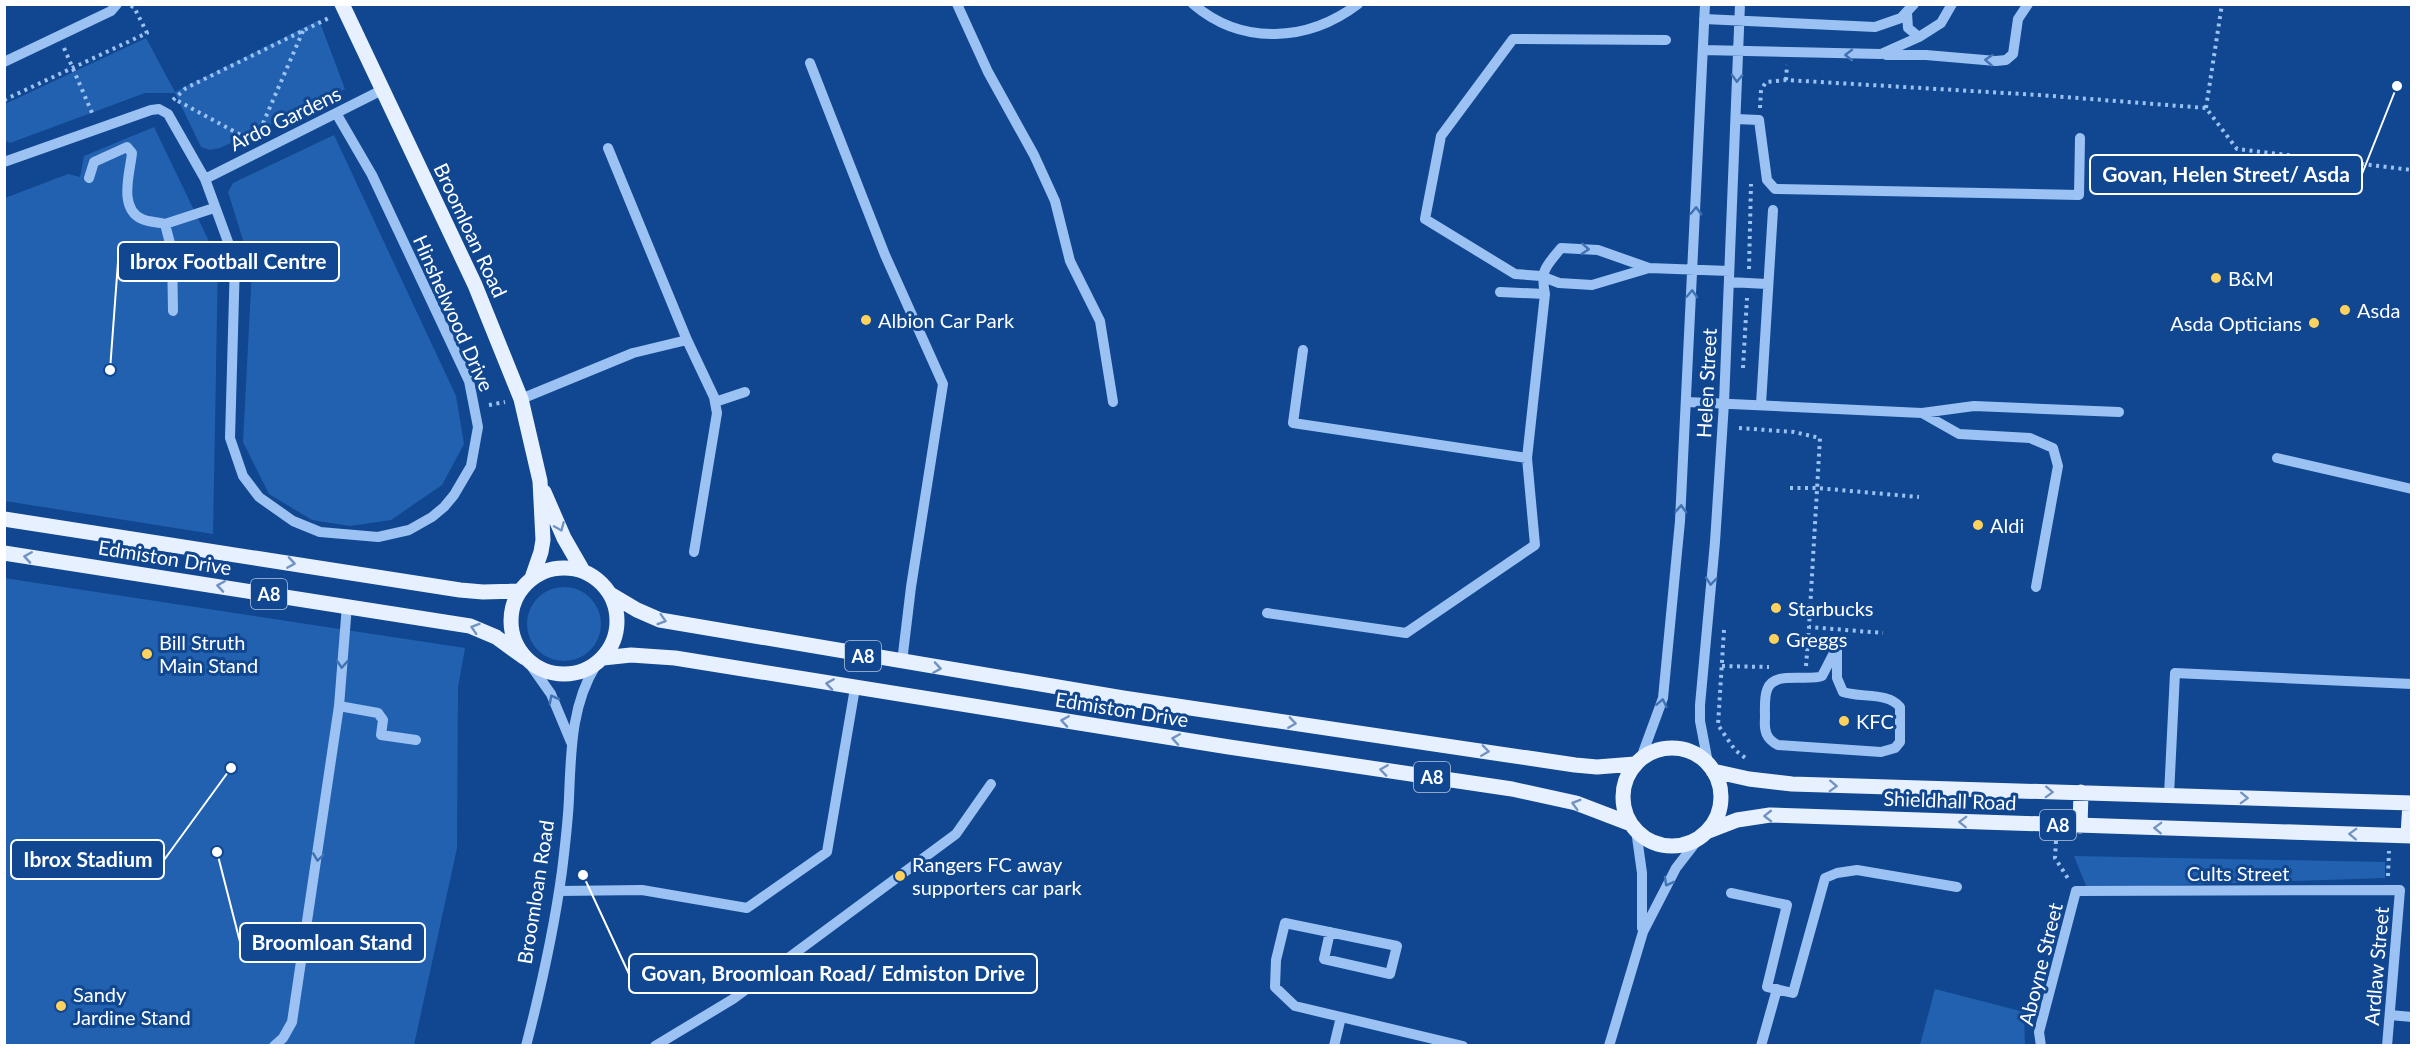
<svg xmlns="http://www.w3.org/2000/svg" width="2416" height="1050" font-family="Lato,sans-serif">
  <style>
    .green { fill: #2261b0 }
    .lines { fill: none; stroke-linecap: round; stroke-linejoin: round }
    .path { stroke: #9bc2f3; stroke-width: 4; stroke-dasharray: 3 4.5; stroke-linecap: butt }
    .minor { stroke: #9bc2f3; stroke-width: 10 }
    .major { stroke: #e7f0ff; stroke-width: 15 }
    .oneway { stroke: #4172b3 }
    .oneway2 { stroke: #7193c2 }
    .poi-dot { fill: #ffd15d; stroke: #104790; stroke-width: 2 }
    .labels { text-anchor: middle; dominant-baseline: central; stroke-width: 6; stroke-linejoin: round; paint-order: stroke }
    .shield { fill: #104790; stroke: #b7c8de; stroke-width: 1.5 }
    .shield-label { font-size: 18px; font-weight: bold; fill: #fff }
    .street-label { font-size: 20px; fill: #fff; stroke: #104790 }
    .poi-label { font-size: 20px; fill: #fff; stroke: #104790; text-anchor: start }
    .leader { fill: none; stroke: #fff; stroke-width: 2 }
    .callout-dot { fill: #fff; stroke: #104790; stroke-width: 2 }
    .callout { fill: #104790; stroke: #fff; stroke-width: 2 }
    .callout-label { font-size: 21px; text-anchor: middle; font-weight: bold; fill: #fff }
  </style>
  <rect width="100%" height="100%" fill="#104790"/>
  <!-- green -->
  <path class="green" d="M319 20 345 89 220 148 210 150 201 147 175 93H145L10 143 5 141V104L146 38 175 92Z
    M154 127 218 260 213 534 5 501V198L68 174 80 177 84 156Z
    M334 135 456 396 464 444 442 485 391 520 350 526 312 520 269 494 243 442 252 269 228 192 233 183Z
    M4 578 465 648 458 687 457 848 414 1045H5Z
    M527 624a37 37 0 1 1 74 0a37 37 0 1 1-74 0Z
    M2074 856 2385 862V878L2087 888Z
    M1935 989 2024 1012 2025 1045H1920Z"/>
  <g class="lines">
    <!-- path -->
    <path class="path" d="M64 48 93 115
      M1786 80 1787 65
      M4 100 147 33 134 7 130 6
      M173 100 186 88 331 17
      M178 101 250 140
      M1760 108 1761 90 1766 82 1786 80 2039 95 2206 108 2237 149 2412 170
      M2206 108 2222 4
      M257 137 303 31
      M1749 269 1751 184
      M1743 368 1747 298
      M489 405 505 402
      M1739 428 1794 432 1820 438 1809 627 1883 633
      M1790 488H1817L1919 497
      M1724 630 1718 725 1735 750 1748 760
      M1722 666 1769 667
      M1806 666 1809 627
      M2056 841 2055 858 2069 880
      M2388 876 2389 851"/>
    <!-- minor -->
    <path class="minor" d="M957 4 988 72 1034 155 1055 201 1070 261 1100 321 1113 402
      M1193 4C1242 46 1308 42 1358 4
      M1907 13 1908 28 1919 37
      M1704 19 1875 27 1901 18 1914 4
      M1703 50 1881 54 1919 37 1941 23 1952 4
      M1886 55H1926L1996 61 2006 60 2013 54 2018 19 2028 4
      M4 62 111 11 117 4
      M810 63 885 255 943 384 911 587 902 662
      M1736 119 1759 120 1767 180 1775 189 2079 195 2080 138
      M4 162 151 110 159 109 168 114 205 179 235 261 230 438 243 476 259 497 293 521 320 532 378 537 409 530 432 517 444 507 454 495 471 466 478 427 469 381 372 175 336 113
      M89 178 94 162 127 147 132 153C130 173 118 208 142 219 148 222 158 222 165 224
      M205 179 382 90
      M1649 268 1592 285 1559 283 1541 276 1515 274 1425 219 1441 136 1513 39 1666 40
      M1729 282 1767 284
      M1500 292 1545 294
      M173 311 172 251 165 224 214 208
      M687 340 714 397 717 413 694 552
      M1303 350 1293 423 1527 458
      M521 399 633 353 687 340 608 148
      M715 402 745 392
      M1687 402 1922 413 1974 406 2119 412
      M1761 404 1773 210
      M1922 413 1959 434 2030 438 2053 448 2058 466 2036 587
      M2277 458 2412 489
      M1267 613 1406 633 1535 545 1527 458 1545 294C1540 269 1546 267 1561 248L1598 250 1649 268 1729 271
      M1837 647V678L1843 692C1861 698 1888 692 1900 707V742L1895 748 1881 752 1778 745C1766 739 1764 731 1765 718 1765 710 1764 698 1767 690 1773 670 1808 682 1822 676Z
      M527 660 551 694 571 742
      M339 706 378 713 383 720 381 735 416 740
      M1641 758 1663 698 1680 521 1705 4
      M1708 763 1700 721V705L1715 542 1724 403 1740 4
      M2169 795 2175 673 2412 684
      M1636 830 1642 873V928
      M559 891 642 890 747 908 827 852 855 688
      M1731 893 1787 905 1767 987 1793 993 1825 878 1837 873 1857 870 1957 887
      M1330 932 1324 959 1390 974 1397 946 1285 923 1276 960 1275 987 1295 1006 1463 1046
      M2390 1015 2412 1017
      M274 1046 283 1038 292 1022 339 706 347 605
      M526 1046C541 988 554 930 562 871 565 846 568 822 569 798 571 752 571 705 596 665
      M655 1046 733 999 956 834 991 784
      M1334 1046 1341 1017
      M1609 1046 1643 932 1676 868 1700 837
      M1761 1046 1777 989
      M2041 1046 2039 1032 2076 891 2400 890 2387 1046"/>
    <!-- major -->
    <path class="major" d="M342 4 475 285 521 399 540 481 543 540 541 552 532 578
      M544 492 564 538 583 571
      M4 519 460 590 483 592 519 591
      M4 553 470 626 496 637 525 658
      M511 621a53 53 0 1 1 106 0a53 53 0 1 1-106 0Z
      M610 594 637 610 660 620 1123 698 1575 765 1597 767 1635 764
      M603 658 631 655 675 658 1229 747 1512 789 1576 803 1631 824
      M1623 797a49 49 0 1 1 98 0a49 49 0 1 1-98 0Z
      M1713 771 1749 779 1792 784 2412 803
      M2080 826 2081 792
      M1706 832 1737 820 1770 815 2412 836
      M2408 835 2410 803"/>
  </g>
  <!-- one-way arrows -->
  <defs><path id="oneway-chevron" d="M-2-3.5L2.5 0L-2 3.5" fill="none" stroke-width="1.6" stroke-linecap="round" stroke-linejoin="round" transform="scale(1.5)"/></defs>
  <g class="oneway">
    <use href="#oneway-chevron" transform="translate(1849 55) rotate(180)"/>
    <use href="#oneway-chevron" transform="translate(1989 60) rotate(-177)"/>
    <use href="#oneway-chevron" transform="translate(1737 78) rotate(92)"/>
    <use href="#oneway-chevron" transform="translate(1696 211) rotate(-88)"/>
    <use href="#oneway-chevron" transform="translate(1585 249) rotate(4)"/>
    <use href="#oneway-chevron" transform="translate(1692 294) rotate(-87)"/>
    <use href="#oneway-chevron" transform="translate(1681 509) rotate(-87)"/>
    <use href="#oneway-chevron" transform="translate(1711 581) rotate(95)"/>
    <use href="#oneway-chevron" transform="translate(342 664) rotate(94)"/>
    <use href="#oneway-chevron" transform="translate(553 699) rotate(-118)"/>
    <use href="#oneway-chevron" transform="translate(1662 703) rotate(-78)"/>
    <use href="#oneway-chevron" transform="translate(318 857) rotate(98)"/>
    <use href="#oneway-chevron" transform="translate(1668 882) rotate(119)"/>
  </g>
  <g class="oneway2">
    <use href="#oneway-chevron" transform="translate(560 527) rotate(67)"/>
    <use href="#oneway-chevron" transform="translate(28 557) rotate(-171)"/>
    <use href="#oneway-chevron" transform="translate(291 563) rotate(9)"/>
    <use href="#oneway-chevron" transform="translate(221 586) rotate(-171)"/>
    <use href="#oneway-chevron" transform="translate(662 620) rotate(17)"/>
    <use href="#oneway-chevron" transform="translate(475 628) rotate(-162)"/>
    <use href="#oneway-chevron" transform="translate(937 668) rotate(9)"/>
    <use href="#oneway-chevron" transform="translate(830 684) rotate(-171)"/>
    <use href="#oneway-chevron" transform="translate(1065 721) rotate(-171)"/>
    <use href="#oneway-chevron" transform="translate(1292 723) rotate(8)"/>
    <use href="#oneway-chevron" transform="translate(1176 739) rotate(-171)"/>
    <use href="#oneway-chevron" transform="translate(1485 751) rotate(8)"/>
    <use href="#oneway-chevron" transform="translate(1384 770) rotate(-172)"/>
    <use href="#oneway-chevron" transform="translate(1833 786) rotate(2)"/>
    <use href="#oneway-chevron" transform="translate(2049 792) rotate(2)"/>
    <use href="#oneway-chevron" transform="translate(2244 798) rotate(2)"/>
    <use href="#oneway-chevron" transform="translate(1576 804) rotate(-164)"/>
    <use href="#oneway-chevron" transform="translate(1768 816) rotate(179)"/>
    <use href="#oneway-chevron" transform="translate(1963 822) rotate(-178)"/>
    <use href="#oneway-chevron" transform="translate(2158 828) rotate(-178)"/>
    <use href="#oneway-chevron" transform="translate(2353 834) rotate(-178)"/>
  </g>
  <!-- markers -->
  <g class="poi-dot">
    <circle cx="2216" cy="278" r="6"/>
    <circle cx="2345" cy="310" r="6"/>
    <circle cx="866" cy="320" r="6"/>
    <circle cx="2314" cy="323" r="6"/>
    <circle cx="1978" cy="525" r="6"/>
    <circle cx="1776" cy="608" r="6"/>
    <circle cx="1774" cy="639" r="6"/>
    <circle cx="147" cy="654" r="6"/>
    <circle cx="1844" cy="721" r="6"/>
    <circle cx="900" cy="876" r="6"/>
    <circle cx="61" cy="1006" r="6"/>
  </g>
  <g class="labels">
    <!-- shield labels -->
    <g class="shield">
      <rect x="251" y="579" width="36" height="30" rx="4.5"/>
      <rect x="845" y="641" width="36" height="30" rx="4.5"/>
      <rect x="1414" y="762" width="36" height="30" rx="4.5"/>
      <rect x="2040" y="810" width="36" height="30" rx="4.5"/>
    </g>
    <g class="shield-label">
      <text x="269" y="594">A8</text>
      <text x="863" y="656">A8</text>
      <text x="1432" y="777">A8</text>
      <text x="2058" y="825">A8</text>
    </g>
    <!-- street labels -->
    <g class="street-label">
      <text transform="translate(285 118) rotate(-26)">Ardo Gardens</text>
      <text transform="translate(471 230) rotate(65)">Broomloan Road</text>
      <text transform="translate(454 313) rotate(66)">Hinshelwood Drive</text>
      <text transform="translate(1706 383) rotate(-87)">Helen Street</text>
      <text transform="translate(165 557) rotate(9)">Edmiston Drive</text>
      <text transform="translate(1122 709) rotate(9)">Edmiston Drive</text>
      <text transform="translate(1950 800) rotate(2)">Shieldhall Road</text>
      <text x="2238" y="873">Cults Street</text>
      <text transform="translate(535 892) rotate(-81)">Broomloan Road</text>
      <text transform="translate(2040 964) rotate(-76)">Aboyne Street</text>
      <text transform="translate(2376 966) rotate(-85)">Ardlaw Street</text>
    </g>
    <!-- poi labels -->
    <g class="poi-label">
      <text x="2228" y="278">B&amp;M</text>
      <text x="2357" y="310">Asda</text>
      <text x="878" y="320">Albion Car Park</text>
      <text x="2302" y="323" text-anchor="end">Asda Opticians</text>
      <text x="1990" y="525">Aldi</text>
      <text x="1788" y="608">Starbucks</text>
      <text x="1786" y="639">Greggs</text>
      <text x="159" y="642">Bill Struth<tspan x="159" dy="23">Main Stand</tspan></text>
      <text x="1856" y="721">KFC</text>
      <text x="912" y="864">Rangers FC away<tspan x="912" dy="23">supporters car park</tspan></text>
      <text x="73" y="994">Sandy<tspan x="73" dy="23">Jardine Stand</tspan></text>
    </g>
  </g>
  <!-- callouts -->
  <path class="leader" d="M2397 86L2362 174M110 370L118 262M231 768L164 860M217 852L240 942M583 875L629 974"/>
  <g class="callout-dot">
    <circle cx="2397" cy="86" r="6"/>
    <circle cx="110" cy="370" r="6"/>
    <circle cx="231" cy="768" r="6"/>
    <circle cx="217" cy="852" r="6"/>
    <circle cx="583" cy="875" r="6"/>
  </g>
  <g class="callout">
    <rect x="2090" y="155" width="272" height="39" rx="6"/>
    <rect x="118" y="242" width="221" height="39" rx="6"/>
    <rect x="11" y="840" width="153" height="39" rx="6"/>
    <rect x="240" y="923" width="185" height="39" rx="6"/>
    <rect x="629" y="954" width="408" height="39" rx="6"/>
  </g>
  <g class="callout-label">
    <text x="2226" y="182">Govan, Helen Street/ Asda</text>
    <text x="228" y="269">Ibrox Football Centre</text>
    <text x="88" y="867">Ibrox Stadium</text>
    <text x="332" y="950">Broomloan Stand</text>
    <text x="833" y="981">Govan, Broomloan Road/ Edmiston Drive</text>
  </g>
  <!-- border -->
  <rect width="2416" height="1050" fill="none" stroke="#ffffff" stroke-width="12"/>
</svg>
